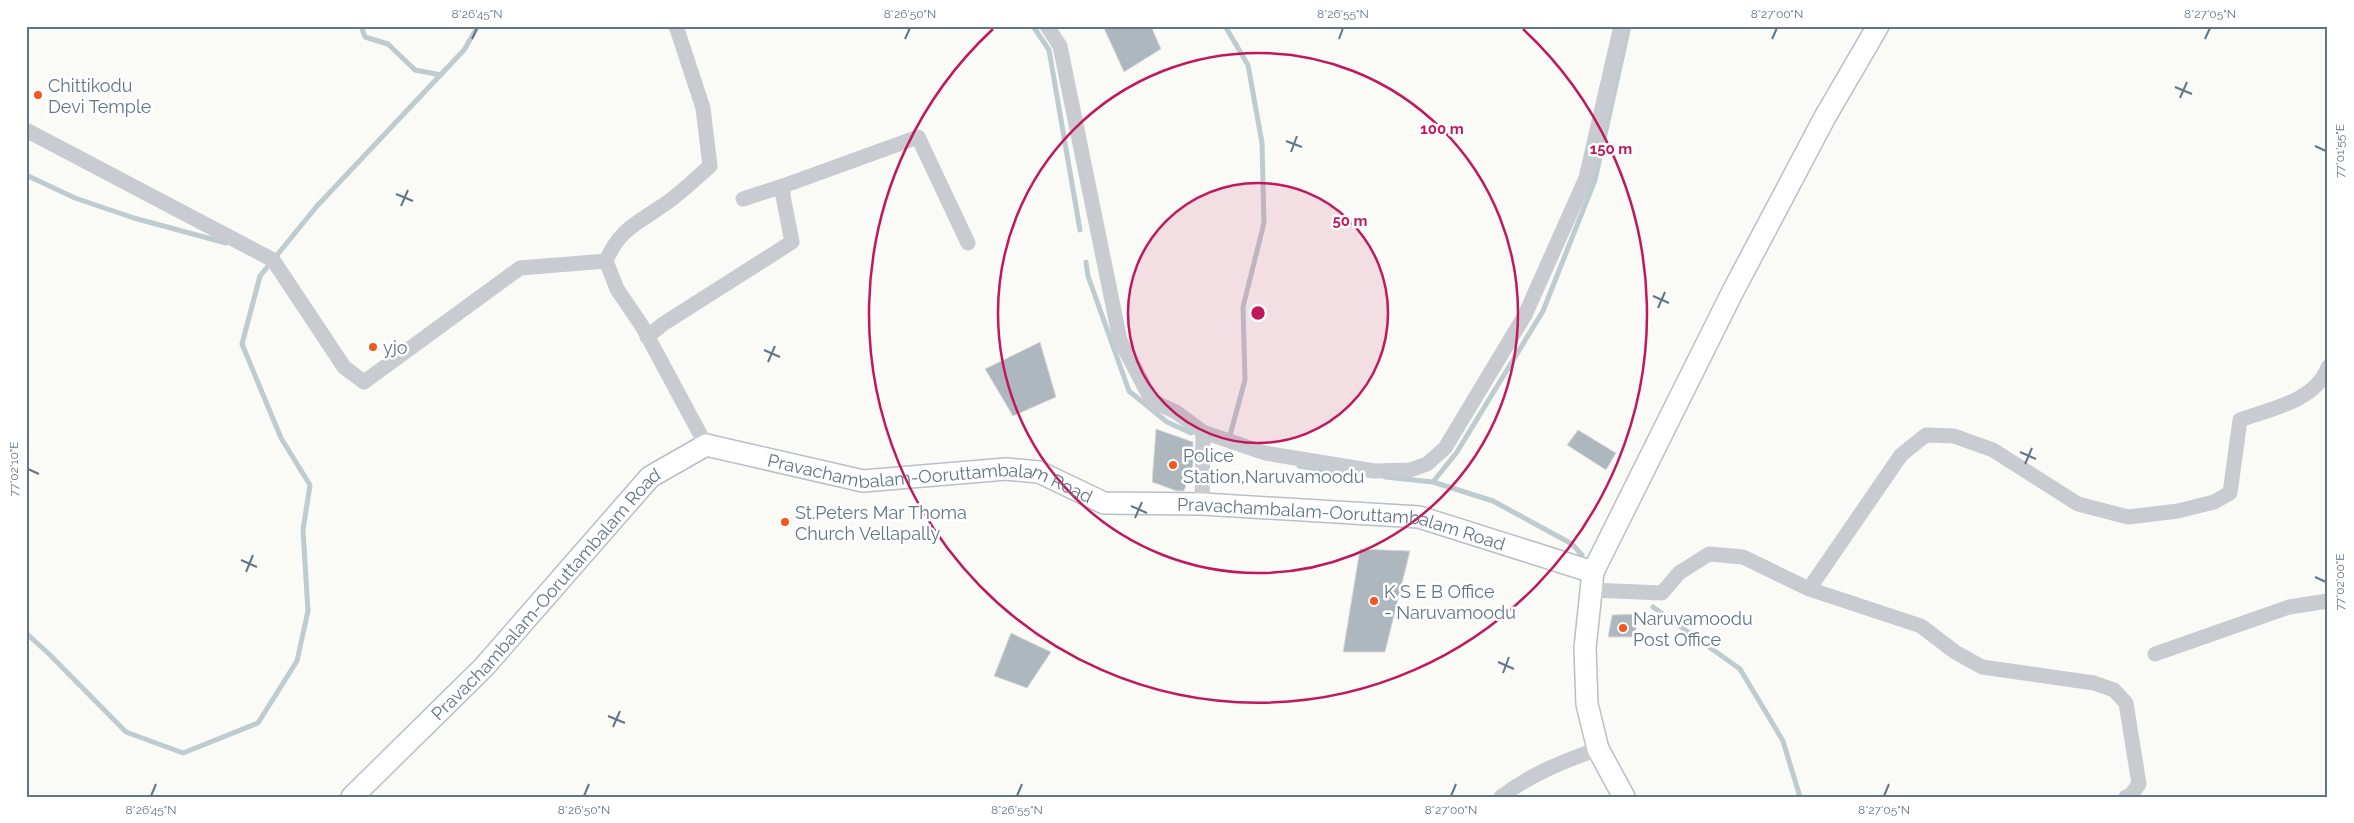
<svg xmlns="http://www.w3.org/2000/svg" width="2354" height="823" font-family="Raleway,sans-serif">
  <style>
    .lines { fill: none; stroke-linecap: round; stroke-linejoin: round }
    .stream { stroke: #becbcf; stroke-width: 5 }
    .building { fill: #adb7bd; stroke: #dcdcd9 }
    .secondary-casing { stroke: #b9bfc4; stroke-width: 24 }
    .street { stroke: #c8ccd0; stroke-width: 15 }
    .secondary { stroke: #fff; stroke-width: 21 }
    .ticks { fill: none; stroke: #627585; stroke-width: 2 }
    .ring { fill: none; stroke: #c2185b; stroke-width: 2.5 }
    .poi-dot { fill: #f4561d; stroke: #fff; stroke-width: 2 }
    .labels { text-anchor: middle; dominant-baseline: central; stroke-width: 5; stroke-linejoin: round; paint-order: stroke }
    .poi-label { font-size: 18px; fill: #627585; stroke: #fff; text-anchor: start }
    .street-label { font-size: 18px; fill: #627585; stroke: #fff }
    .centre { fill: #c2185b; stroke: #fff; stroke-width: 2.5 }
    .ring-label { font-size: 15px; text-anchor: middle; font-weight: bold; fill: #c2185b; stroke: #fff; stroke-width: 5; stroke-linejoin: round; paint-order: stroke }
    .neatline { fill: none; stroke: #627585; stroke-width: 2 }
    .ticks-label { font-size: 12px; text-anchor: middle; fill: #627585 }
  </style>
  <rect width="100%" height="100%" fill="#fafaf7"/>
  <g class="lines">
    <!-- stream -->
    <path class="stream" d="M361 26 365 37 388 44 415 70 441 75
      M1033 26 1049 50 1080 230
      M1225 26 1248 65 1262 143 1264 223 1243 307 1245 380 1229 439
      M26 175 75 198 134 218 226 243
      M1086 262 1088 276 1129 391 1167 422 1191 433
      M1299 466 1352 475
      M1385 477 1433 482 1457 452 1543 311 1595 180 1629 26
      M1433 482 1493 501 1572 544 1582 555
      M1653 607 1740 669 1783 741 1800 797
      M26 633 49 654 126 732 183 753 258 723 297 661 308 611 303 530 310 485 281 438 242 344 260 276 317 206 464 50 478 26"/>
  </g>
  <!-- building -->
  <path class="building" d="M1103 26H1151L1161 49 1124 72Z
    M1040 342 1056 397 1013 416 985 369Z
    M1156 429 1193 442V465L1184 491H1177L1152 482Z
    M1578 430 1616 453 1606 470 1567 445Z
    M1360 549 1410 551 1385 652H1343Z
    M1638 614 1635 637H1608L1612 615Z
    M1011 633 1051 652 1027 688 994 676Z"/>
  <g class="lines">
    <defs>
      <g id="secondary">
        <path id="s1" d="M352 797 484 667 650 477 706 445 863 481 1006 469 1039 472 1104 503 1202 504 1419 517 1593 572"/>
        <path d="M1624 797 1598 749 1587 704 1585 648 1593 572 1732 293 1825 117 1878 26"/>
      </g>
    </defs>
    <!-- secondary casing -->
    <use href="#secondary" class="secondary-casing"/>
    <!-- street -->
    <path class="street" d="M676 26 703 108 710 166C694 180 679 195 662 206 636 224 619 230 606 261L617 289 642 326 706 445
      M1047 26 1060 46 1120 340 1152 401 1176 412 1203 432 1202 504
      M26 130 273 260 344 367 364 382 520 268 606 261
      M743 199 783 186
      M647 337 663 324 792 242 783 196V186L918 137 968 243
      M1203 432 1265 453 1374 471 1410 470 1427 464 1445 448 1525 315 1586 178 1621 26
      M1809 589 1901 455 1926 435 1954 436 1993 450 2078 504 2128 517 2178 511 2214 502 2230 493 2240 420C2270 409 2316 401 2328 367
      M1591 590 1662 593 1679 573 1709 554 1743 557 1809 589 1921 626 1955 652 1982 667 2094 683 2114 690 2126 703 2139 784 2131 795 2126 797
      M2155 654 2289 607 2328 601
      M1501 797C1531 774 1564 761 1598 749"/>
    <!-- secondary -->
    <use href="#secondary" class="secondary"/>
  </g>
  <!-- ticks -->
  <path class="ticks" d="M472 39 477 28M905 39 910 28M1339 39 1343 28M1772 39 1777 28M2205 39 2210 28M2175 87 2192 94M2180 98 2187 82M1286 141 1302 147M2315 146 2326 151M1291 152 1297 136M396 194 413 201M401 206 408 190M1653 296 1669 303M1658 308 1665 292M764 350 780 357M768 362 775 346M2020 452 2036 459M2025 464 2032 448M28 469 39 474M1131 506 1147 513M1135 518 1142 502M241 560 257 567M246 572 253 555M2315 577 2326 582M1498 662 1514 669M1503 673 1509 657M608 716 625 723M613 727 620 711M151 796 156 784M584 796 589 784M1017 796 1022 784M1451 796 1456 784M1884 796 1889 784"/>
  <!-- distance rings -->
  <circle cx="1258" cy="313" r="130" fill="#c2185b" fill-opacity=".12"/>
  <g class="ring">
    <circle cx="1258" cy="313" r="130"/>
    <circle cx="1258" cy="313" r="260"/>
    <path d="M1523 29A389 389 0 1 1 993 29"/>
  </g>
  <!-- markers -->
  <g class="poi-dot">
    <circle cx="38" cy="95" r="5"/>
    <circle cx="373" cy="347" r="5"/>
    <circle cx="1173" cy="465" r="5"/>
    <circle cx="785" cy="522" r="5"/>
    <circle cx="1374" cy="601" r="5"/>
    <circle cx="1623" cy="628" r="5"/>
  </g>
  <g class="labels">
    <!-- poi labels -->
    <g class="poi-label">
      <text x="48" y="85">Chittikodu<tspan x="48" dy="21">Devi Temple</tspan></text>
      <text x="383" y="347">yjo</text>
      <text x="1183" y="455">Police<tspan x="1183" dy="21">Station,Naruvamoodu</tspan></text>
      <text x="795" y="512">St.Peters Mar Thoma<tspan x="795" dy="21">Church Vellapally</tspan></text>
      <text x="1384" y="591">K S E B Office<tspan x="1384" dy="21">- Naruvamoodu</tspan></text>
      <text x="1633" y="618">Naruvamoodu<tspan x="1633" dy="21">Post Office</tspan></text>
    </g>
    <!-- street labels -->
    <g class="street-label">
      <text stroke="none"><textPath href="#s1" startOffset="732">Pravachambalam-Ooruttambalam Road</textPath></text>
      <text stroke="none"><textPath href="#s1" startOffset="1151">Pravachambalam-Ooruttambalam Road</textPath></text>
      <text stroke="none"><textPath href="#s1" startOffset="281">Pravachambalam-Ooruttambalam Road</textPath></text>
    </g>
  </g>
  <circle cx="1258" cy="313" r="8" class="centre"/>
  <g class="ring-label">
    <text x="1442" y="134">100 m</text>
    <text x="1611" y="154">150 m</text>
    <text x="1350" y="226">50 m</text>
  </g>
  <!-- border -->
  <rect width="2354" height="823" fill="none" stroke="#ffffff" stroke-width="55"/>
  <rect x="28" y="28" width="2298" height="768" class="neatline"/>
  <g class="ticks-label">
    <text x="477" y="18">8°26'45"N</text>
    <text x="910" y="18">8°26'50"N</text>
    <text x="1343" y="18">8°26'55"N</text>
    <text x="1777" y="18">8°27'00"N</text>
    <text x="2210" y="18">8°27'05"N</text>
    <text transform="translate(2340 151) rotate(-90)" y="4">77°01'55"E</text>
    <text transform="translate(14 469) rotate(-90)" y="4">77°02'10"E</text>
    <text transform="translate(2340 582) rotate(-90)" y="4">77°02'00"E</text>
    <text x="151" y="814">8°26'45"N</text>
    <text x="584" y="814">8°26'50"N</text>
    <text x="1017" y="814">8°26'55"N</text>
    <text x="1451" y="814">8°27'00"N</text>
    <text x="1884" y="814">8°27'05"N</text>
  </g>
</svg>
